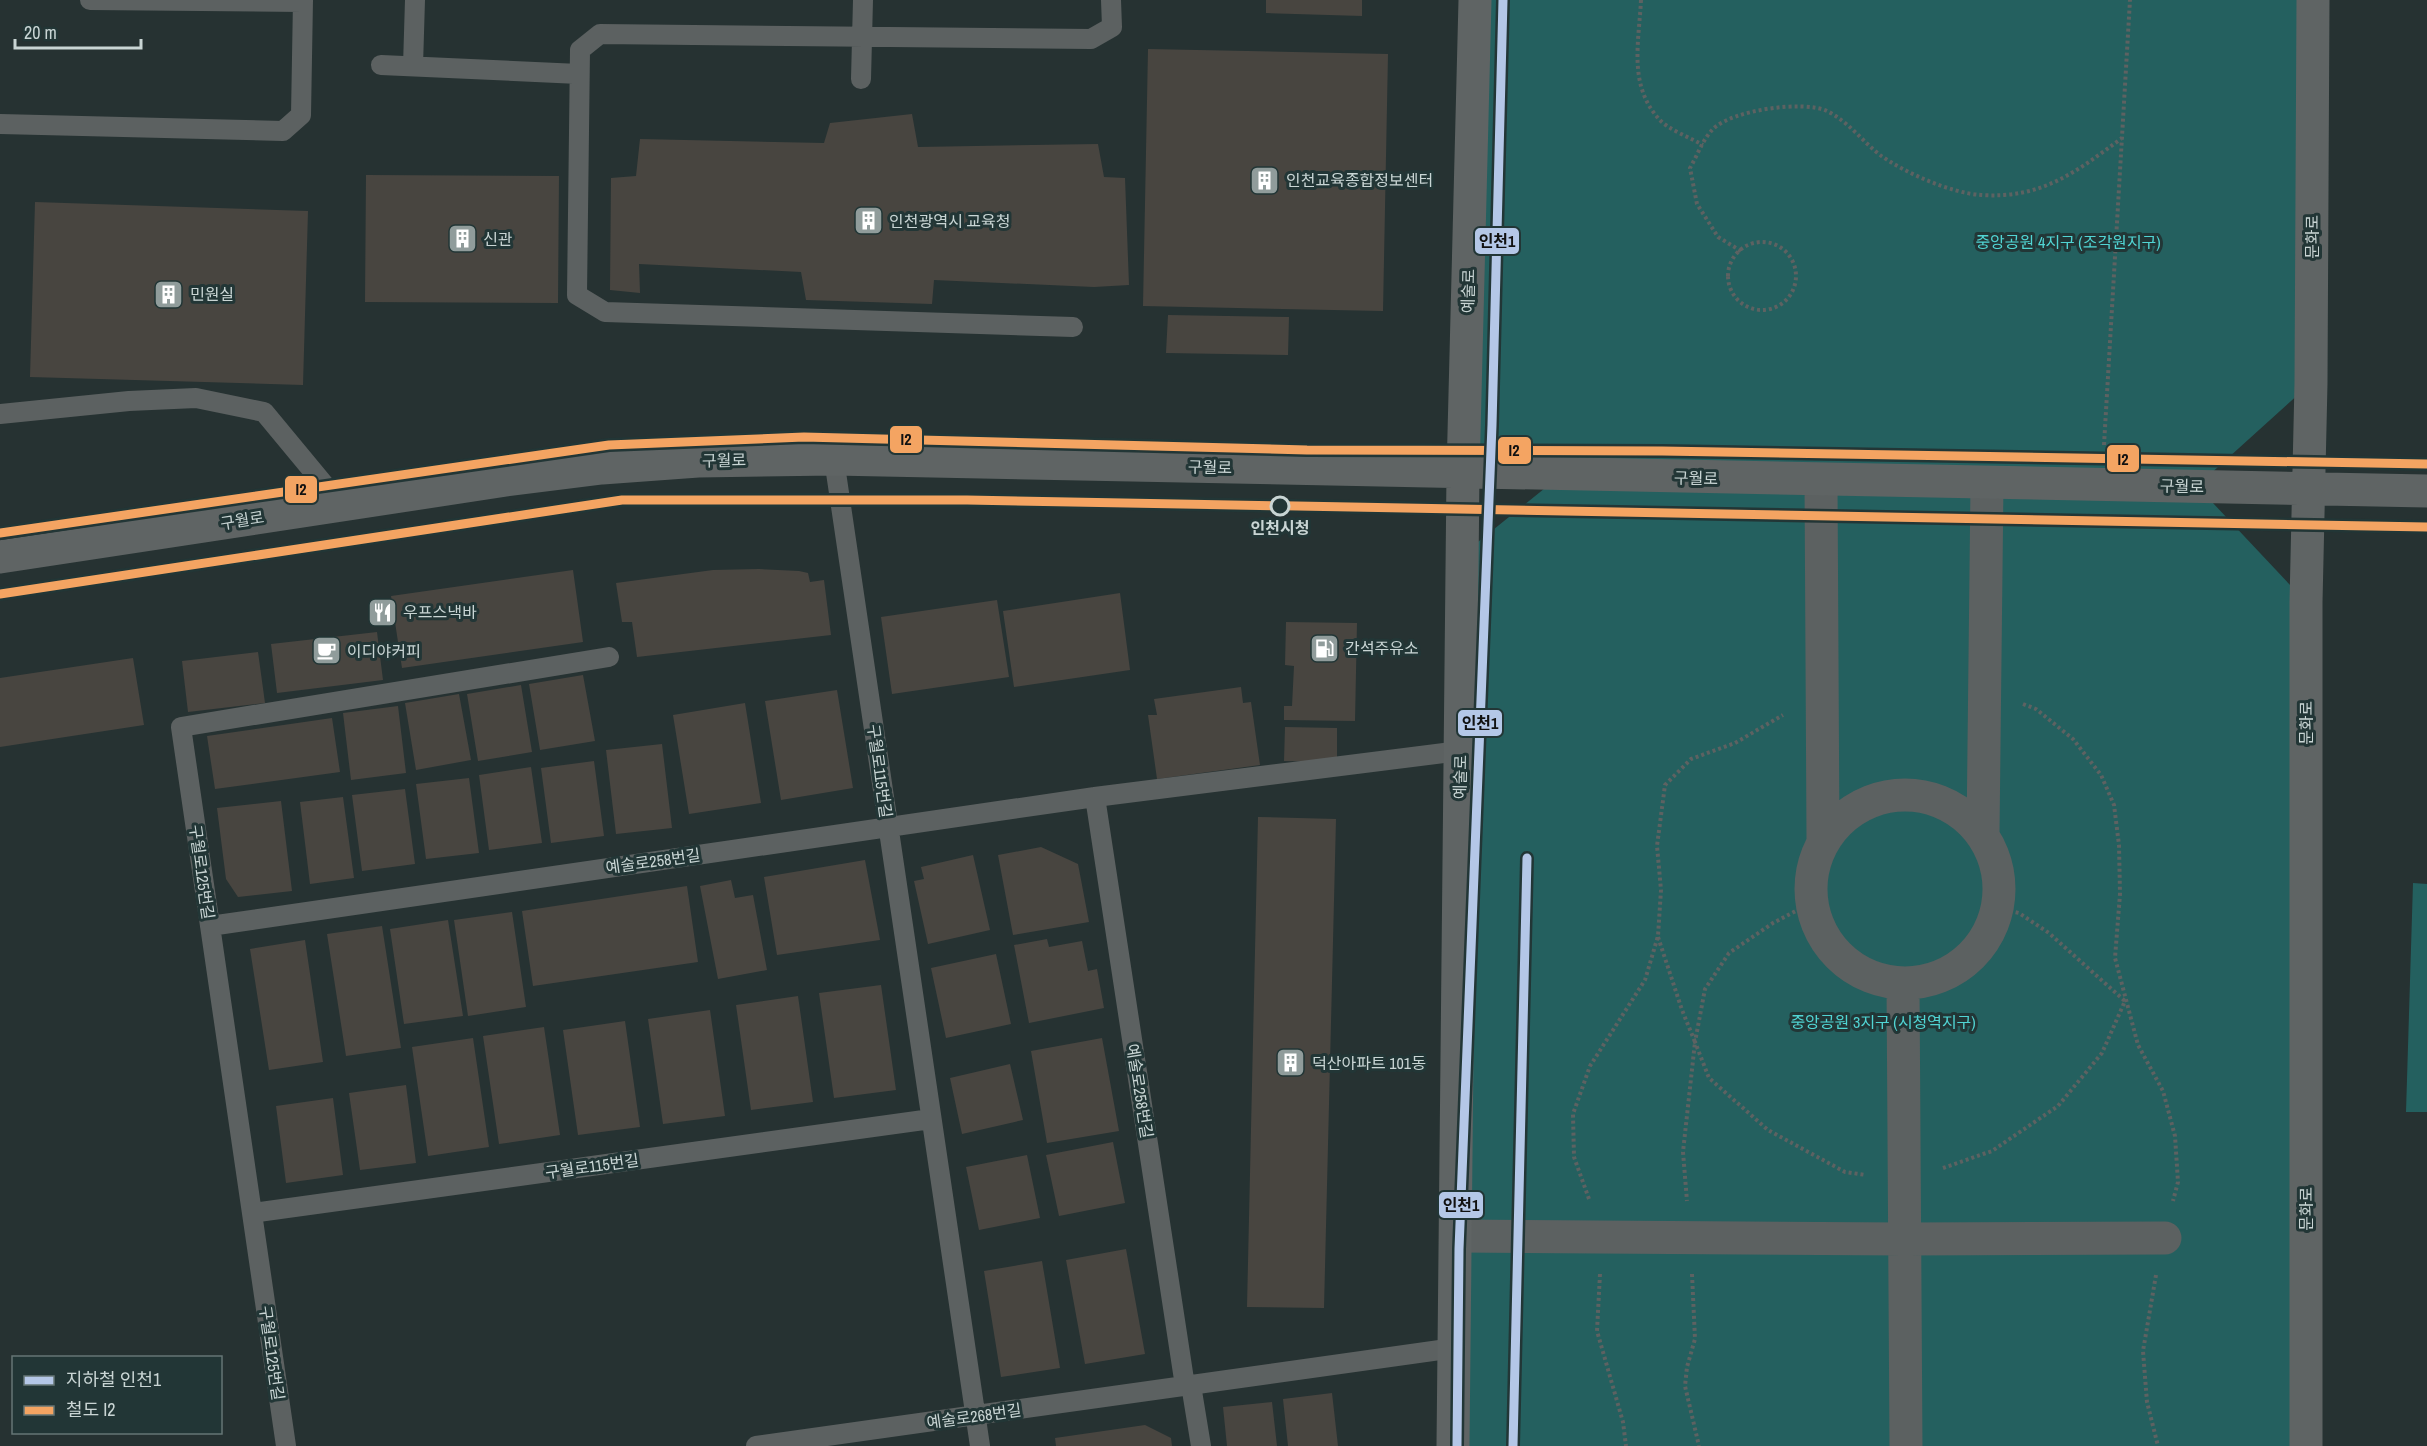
<svg xmlns="http://www.w3.org/2000/svg" width="2427" height="1446" font-family="'Archivo Narrow','Noto Sans KR',sans-serif">
<style>
.green{fill:#24605f}
.building{fill:#484540}
.lines{fill:none;stroke-linecap:round;stroke-linejoin:round}
.path{stroke:#5d6262;stroke-width:4;stroke-dasharray:3 3;stroke-linecap:butt}
.lane{stroke:#5c6161;stroke-width:20}
.street{stroke:#5c6161;stroke-width:33}
.secondary{stroke:#5f6464;stroke-width:33}
.rail-1-casing{stroke:#223636;stroke-width:14}
.rail-1{stroke:#f4a462;stroke-width:9}
.metro-1-casing{stroke:#223636;stroke-width:14}
.metro-1{stroke:#b4c7e7;stroke-width:9}
.stop-dot{fill:#223636;stroke:#c9d5d4;stroke-width:3}
.labels{text-anchor:middle;stroke-width:6;stroke-linejoin:round;paint-order:stroke}
.poi-label{font-size:16px;fill:#c9d5d4;stroke:#223636;text-anchor:start}
.street-label{font-size:16px;fill:#c9d5d4;stroke:#223636}
.park-label{font-size:16px;fill:#51d5d4;stroke:#223636}
.stop-label{font-size:16px;font-weight:bold;fill:#c9d5d4;stroke:#223636}
.line-badge{stroke:#223636;stroke-width:2}
.pale-badge-label{font-size:16px;text-anchor:middle;font-weight:bold;fill:#111}
</style>
<rect width="100%" height="100%" fill="#263232"/>
<path class="green" d="M1475,0H2313L2311,383L2197,486L2306,602L2305,1446H1458L1463,554L1560,476L1463,473Z
M2413,883L2427,884V1112H2406Z"/>
<path class="building" d="M1266,0H1362V16L1266,13Z
M1148,49L1388,54L1383,311L1143,306Z
M912,114L918,147L1098,144L1104,177L1125,178L1129,285L1094,287L934,280L932,304L806,300L801,272L639,264L640,293L610,290L611,178L636,176L640,139L824,143L830,123Z
M366,175L559,176L558,303L365,302Z
M35,202L308,211L303,385L30,377Z
M1168,315L1289,317L1288,355L1166,353Z
M759,569L799,571L808,573L810,582L824,580L831,635L637,657L632,622H622L616,583L713,570Z
M573,570L583,642L402,668L391,596Z
M1120,593L1130,670L1014,687L1003,611Z
M997,600L1009,677L892,694L881,617Z
M1286,622L1357,623L1355,721L1284,720V706H1292L1294,666L1285,665Z
M377,632L383,680L277,693L271,644Z
M258,652L265,703L188,712L182,661Z
M133,658L144,725L0,747V678Z
M583,675L595,741L540,750L529,684Z
M521,685L532,752L478,761L467,694Z
M1241,687L1243,703L1251,702L1260,765L1157,779L1148,715H1157L1154,699Z
M837,690L853,788L781,800L765,701Z
M459,694L471,760L416,770L405,703Z
M745,703L761,803L689,814L673,715Z
M398,706L406,773L351,780L343,713Z
M332,718L340,772L215,789L207,736Z
M1285,727L1337,728V762L1284,761Z
M662,744L672,828L616,834L606,750Z
M594,761L604,836L551,843L541,768Z
M531,767L542,843L489,850L479,775Z
M469,778L479,853L426,859L416,784Z
M405,789L415,864L362,871L352,795Z
M343,797L354,878L310,884L300,802Z
M281,801L292,891L238,897L226,879L217,808Z
M1258,817L1336,819L1324,1308L1247,1307Z
M1041,847L1078,864L1089,922L1013,935L998,855Z
M973,855L990,930L928,944L914,881L924,879L921,867Z
M865,860L880,940L777,955L764,877Z
M731,880L735,898L753,895L767,970L718,979L700,886Z
M687,886L698,962L533,986L522,911Z
M512,912L526,1007L468,1016L454,920Z
M448,920L463,1016L404,1024L390,929Z
M382,926L401,1048L346,1056L327,934Z
M1047,939L1049,947L1082,941L1088,971L1097,969L1104,1008L1029,1023L1014,945Z
M305,940L323,1062L269,1070L250,949Z
M996,954L1011,1024L946,1038L931,968Z
M881,985L896,1090L834,1098L819,993Z
M798,996L813,1102L751,1110L736,1005Z
M710,1010L725,1116L663,1124L648,1019Z
M625,1021L640,1127L578,1135L563,1030Z
M544,1027L560,1135L499,1144L483,1036Z
M473,1038L489,1147L428,1156L412,1047Z
M1102,1038L1119,1131L1047,1143L1031,1051Z
M1010,1064L1023,1120L962,1134L950,1078Z
M406,1085L416,1163L360,1170L349,1093Z
M333,1098L343,1175L286,1183L276,1106Z
M1113,1142L1125,1203L1059,1216L1046,1155Z
M1027,1155L1040,1218L979,1230L966,1167Z
M1126,1249L1145,1354L1085,1364L1066,1260Z
M1042,1261L1060,1368L1001,1377L984,1271Z
M1332,1393L1338,1446H1288L1283,1399Z
M1272,1402L1277,1446H1227L1223,1407Z
M1145,1425L1171,1438L1172,1446H1056L1055,1438Z"/>
<g class="lines">
<path class="path" d="M1641,0C1639,42 1628,85 1659,119C1667,129 1691,138 1703,145
M1728 276a34 34 0 1 1 68 0a34 34 0 1 1-68 0Z
M1741,251L1718,237L1697,204L1690,168C1697,156 1703,139 1713,129C1732,110 1803,100 1827,111C1849,122 1862,141 1880,155C1905,173 1951,193 1981,195C2042,199 2076,172 2122,138
M2104,445L2130,0
M2023,704L2036,709L2073,739L2101,775L2114,805L2119,845L2120,894L2115,958L2138,1045L2163,1091L2175,1136L2178,1182L2173,1201
M1811,903L1773,923L1729,953L1705,989L1695,1042L1709,1078L1768,1130L1845,1172L1866,1175
M1658,937L1682,1010L1695,1042L1683,1152L1687,1201
M1943,1168L1992,1151L2058,1106L2102,1053L2125,1001L2049,933L2019,913L1997,908
M1589,1199L1574,1157L1573,1114L1590,1066L1645,980L1658,936L1661,890L1657,846L1665,785L1691,759L1735,743L1783,715
M1600,1274L1597,1331L1623,1422L1626,1446
M1692,1274L1695,1339L1687,1367L1685,1386L1699,1446
M2156,1275L2143,1351L2147,1402L2158,1446"/>
<path class="lane" d="M90,0L303,2
M381,65L579,74
M413,66L415,0
M861,79L863,0
M0,124L283,131L301,115L303,0
M1073,327L605,312L577,295L580,50L600,34L1091,39L1112,27L1111,0
M0,414L129,401L196,398L264,412L341,505
M834,459L980,1446
M1095,797L1185,1386
M210,926L1095,797L1460,751
M252,1213L931,1119
M1191,1385L1201,1446
M286,1446L181,727L609,657
M756,1446L1454,1348"/>
<path class="street" d="M1821,480L1823,840
M1811 889a94 94 0 1 1 188 0a94 94 0 1 1-188 0Z
M1983,834L1987,483
M1903,983L1906,1446
M1456,1236L1904,1239L2165,1238"/>
<path class="secondary" d="M0,557L506,480L602,468L698,461L834,459L2427,491
M1453,1446L1463,473L1475,0
M2306,1446V602L2311,383L2313,0"/>
<defs>
<path id="rail-1" d="M0,533L609,445L804,437L1307,450L1662,451L2427,464
M0,594L622,500H967L2427,527"/>
</defs>
<use href="#rail-1" class="rail-1-casing"/>
<use href="#rail-1" class="rail-1"/>
<defs>
<path id="metro-1" d="M1457,1446L1459,1249L1492,425L1503,0
M1513,1446L1527,858"/>
</defs>
<use href="#metro-1" class="metro-1-casing"/>
<use href="#metro-1" class="metro-1"/>
</g>
<defs>
<symbol id="building-square" viewBox="-11 -11 22 22"><rect x="-9" y="-9" width="18" height="18" rx="4" fill="#909c9b" stroke="#223636"/><path d="M-4-6H4V6H1V3H-1V6H-4ZM-2.5-4.3h1.7v1.8h-1.7ZM.8-4.3h1.7v1.8H.8ZM-2.5-1h1.7V.8h-1.7ZM.8-1h1.7V.8H.8Z" fill="#fff"/></symbol>
<symbol id="restaurant-square" viewBox="-11 -11 22 22"><rect x="-9" y="-9" width="18" height="18" rx="4" fill="#909c9b" stroke="#223636"/><path d="M-5-6h1v4h1v-4h1v4h1v-4h1v5L-1.5 .5V6h-2V.5L-5-1ZM5-6V6H3V1.5H1.5Q1.5-4 5-6Z" fill="#fff"/></symbol>
<symbol id="fuel-square" viewBox="-11 -11 22 22"><rect x="-9" y="-9" width="18" height="18" rx="4" fill="#909c9b" stroke="#223636"/><path d="M-5.5-6h7V0h2V4h1.3V-2.5L3-4.5l.8-.8L6-3V5H2.5V1h-1V6h-7ZM-4.2-4.7v3.2H.2V-4.7Z" fill="#fff"/></symbol>
<symbol id="cafe-square" viewBox="-11 -11 22 22"><rect x="-9" y="-9" width="18" height="18" rx="4" fill="#909c9b" stroke="#223636"/><path d="M-5.5-4.5H6V0H3Q3 3.5 0 3.5H-2.5Q-5.5 3.5-5.5 0ZM3-3.2v2h1.7v-2ZM-6 4.5H4V6H-6Z" fill="#fff"/></symbol>
</defs>
<g fill-rule="evenodd">
<use href="#building-square" x="1248" y="164" width="33" height="33"/>
<use href="#building-square" x="852" y="204" width="33" height="33"/>
<use href="#building-square" x="446" y="222" width="33" height="33"/>
<use href="#building-square" x="152" y="278" width="33" height="33"/>
<use href="#restaurant-square" x="366" y="596" width="33" height="33"/>
<use href="#fuel-square" x="1308" y="632" width="33" height="33"/>
<use href="#cafe-square" x="310" y="634" width="33" height="33"/>
<use href="#building-square" x="1274" y="1046" width="33" height="33"/>
</g>
<circle class="stop-dot" cx="1280" cy="506" r="9"/>
<g class="labels">
<g class="poi-label">
<text x="1286" y="186">인천교육종합정보센터</text>
<text x="889" y="227">인천광역시 교육청</text>
<text x="483" y="245">신관</text>
<text x="190" y="300">민원실</text>
<text x="403" y="618">우프스낵바</text>
<text x="1345" y="654">간석주유소</text>
<text x="347" y="657">이디야커피</text>
<text x="1312" y="1069">덕산아파트 101동</text>
</g>
<g class="street-label">
<text transform="translate(2312 237) rotate(-90)" y="6">문화로</text>
<text transform="translate(1468 291) rotate(-89)" y="6">예술로</text>
<text transform="translate(724 460) rotate(-1)" y="6">구월로</text>
<text transform="translate(1210 467) rotate(1)" y="6">구월로</text>
<text transform="translate(1696 478) rotate(1)" y="6">구월로</text>
<text transform="translate(2182 486) rotate(1)" y="6">구월로</text>
<text transform="translate(242 520) rotate(-9)" y="6">구월로</text>
<text transform="translate(2306 723) rotate(-90)" y="6">문화로</text>
<text transform="translate(880 771) rotate(82)" y="6">구월로115번길</text>
<text transform="translate(1460 777) rotate(-89)" y="6">예술로</text>
<text transform="translate(653 861) rotate(-8)" y="6">예술로258번길</text>
<text transform="translate(202 872) rotate(82)" y="6">구월로125번길</text>
<text transform="translate(1140 1091) rotate(81)" y="6">예술로258번길</text>
<text transform="translate(592 1166) rotate(-8)" y="6">구월로115번길</text>
<text transform="translate(2306 1209) rotate(-90)" y="6">문화로</text>
<text transform="translate(272 1353) rotate(82)" y="6">구월로125번길</text>
<text transform="translate(974 1416) rotate(-8)" y="6">예술로268번길</text>
</g>
<g class="park-label">
<text x="2068" y="248">중앙공원 4지구 (조각원지구)</text>
<text x="1883" y="1028">중앙공원 3지구 (시청역지구)</text>
</g>
<g class="stop-label">
<text x="1280" y="534">인천시청</text>
</g>
</g>
<g class="line-badge">
<rect x="1474" y="227" width="46" height="28" rx="6" fill="#b4c7e7"/>
<rect x="889" y="425" width="34" height="29" rx="6" fill="#f4a462"/>
<rect x="1497" y="436" width="35" height="29" rx="6" fill="#f4a462"/>
<rect x="2106" y="444" width="34" height="29" rx="6" fill="#f4a462"/>
<rect x="284" y="475" width="34" height="29" rx="6" fill="#f4a462"/>
<rect x="1457" y="709" width="46" height="28" rx="6" fill="#b4c7e7"/>
<rect x="1438" y="1191" width="46" height="28" rx="6" fill="#b4c7e7"/>
</g>
<g class="pale-badge-label">
<text x="1497" y="247">인천1</text>
<text x="906" y="445">I2</text>
<text x="1514" y="456">I2</text>
<text x="2123" y="465">I2</text>
<text x="301" y="495">I2</text>
<text x="1480" y="729">인천1</text>
<text x="1461" y="1211">인천1</text>
</g>
<rect x="12" y="1356" width="210" height="78" fill="#223636" stroke="#657675" stroke-width="1.5"/>
<rect x="24" y="1376" width="30" height="9" fill="#b4c7e7" stroke="#657675" stroke-width="1.5"/>
<text x="66" y="1386" font-size="18" fill="#c9d5d4">지하철 인천1</text>
<rect x="24" y="1406" width="30" height="9" fill="#f4a462" stroke="#657675" stroke-width="1.5"/>
<text x="66" y="1416" font-size="18" fill="#c9d5d4">철도 I2</text>
<path d="M15 39v9h126v-9" fill="none" stroke="#c9d5d4" stroke-width="3"/>
<text x="24" y="39" font-size="18" fill="#c9d5d4" stroke="#223636" stroke-width="4.5" paint-order="stroke">20 m</text>
</svg>
